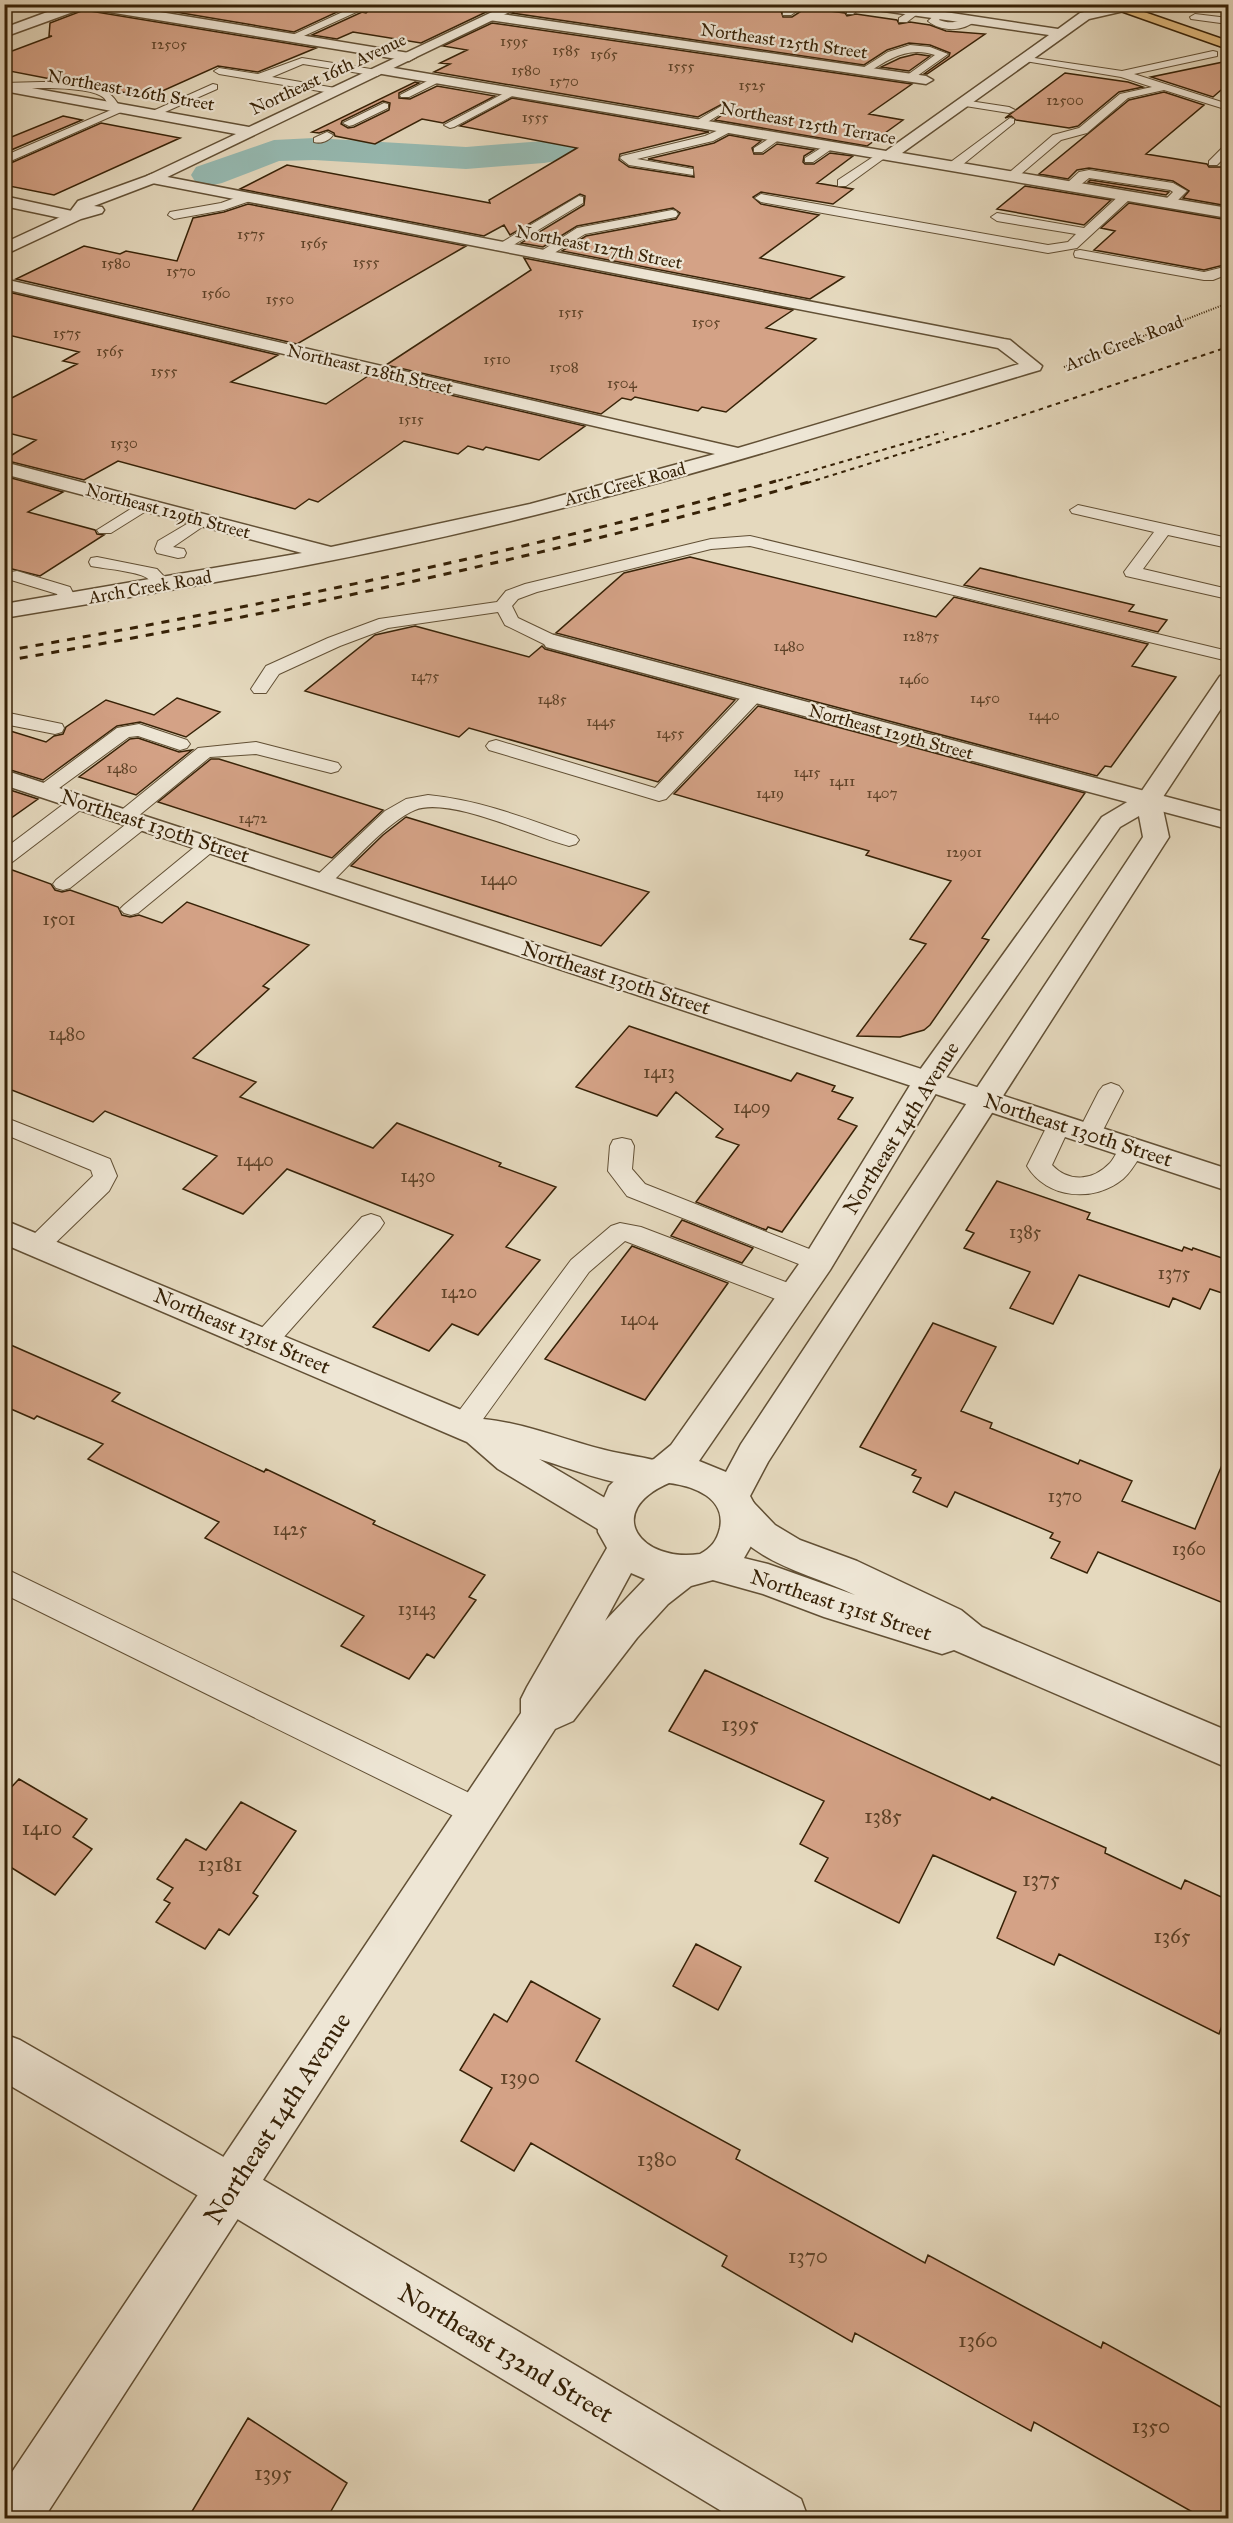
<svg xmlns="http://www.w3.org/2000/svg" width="1233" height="2523" font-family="'IM FELL Great Primer',serif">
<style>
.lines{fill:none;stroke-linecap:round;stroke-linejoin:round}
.river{fill:#96bab2;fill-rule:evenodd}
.building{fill:#d4a286;stroke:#372207;stroke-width:1.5;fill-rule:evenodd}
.service-casing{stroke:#625035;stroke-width:2}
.minor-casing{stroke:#625035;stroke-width:3}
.tertiary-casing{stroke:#625035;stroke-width:3}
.primary-casing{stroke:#372207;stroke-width:3}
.path{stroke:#372207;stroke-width:2;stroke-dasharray:1 1.5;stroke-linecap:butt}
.service{fill:#eee6d5;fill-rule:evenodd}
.minor{fill:#eee6d5;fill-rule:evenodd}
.tertiary{fill:#eee6d5;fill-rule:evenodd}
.primary{fill:#e2bc7f;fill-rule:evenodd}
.rail-far1{stroke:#372207;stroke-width:2;stroke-dasharray:4.5 4.5;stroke-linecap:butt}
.rail{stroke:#372207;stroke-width:3;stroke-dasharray:8 8;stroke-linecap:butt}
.labels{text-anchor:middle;stroke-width:4.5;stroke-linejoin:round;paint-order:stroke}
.far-number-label{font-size:15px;fill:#5e4227}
.far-street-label{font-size:18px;fill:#372207;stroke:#eee6d5}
.number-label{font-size:18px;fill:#5e4227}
.street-label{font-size:21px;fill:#372207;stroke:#eee6d5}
.near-number-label{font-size:21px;fill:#5e4227}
.near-street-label{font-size:26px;fill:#372207;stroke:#eee6d5}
</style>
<rect width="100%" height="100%" fill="#e5d9be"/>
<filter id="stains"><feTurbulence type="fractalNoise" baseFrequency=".00333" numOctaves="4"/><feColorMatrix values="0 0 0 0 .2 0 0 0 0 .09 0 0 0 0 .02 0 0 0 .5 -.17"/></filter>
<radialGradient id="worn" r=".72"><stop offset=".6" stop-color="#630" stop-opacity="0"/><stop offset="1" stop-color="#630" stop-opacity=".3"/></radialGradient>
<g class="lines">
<path class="river" d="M655,125L667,128L672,135L667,142L544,163L466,169L314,160L279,161L222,183L209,186L196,183L191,175L196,167L274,140L314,138L466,147L544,141Z"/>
</g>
<path class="building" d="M128,4H343L348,7L294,32Z
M376,4H503L421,43L353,32L337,39L312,35L362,12L366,13Z
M528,4H783L788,5L781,11L783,17H792L806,8L845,13L847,16L856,14L897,20L899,24L910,22L930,25L946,31L985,34L927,74H924L949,56L950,53L930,45L909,43L887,50L864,65L512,13Z
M84,10L316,48L258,72L218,66L149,97L106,89L86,82L56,80L4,70V54L52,36H49L50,23Z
M492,23L912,84L869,114L903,120L867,146L715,120L729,110V105L724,103L698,117L434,72L450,64L440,63L467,50L443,46Z
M916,54L930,56L909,71L881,67L900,58Z
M1228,61V84L1213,97L1151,77Z
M1065,73L1128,82L1143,87L1119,92L1078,126L1069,128L1016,120L1011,116L1005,118Z
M415,82L419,83L399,93V98L410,99L437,86L495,96L443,123L422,119L375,144L335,136L334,133L328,130L319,133L312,132ZM383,101L390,103L389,110L354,127L348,128L341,124L342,121Z
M1164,92L1204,105L1146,154L1207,164L1209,167H1228V206L1183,198L1189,191L1173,181L1089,168L1077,170L1068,179L1039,174L1129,100Z
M512,98L709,132L620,154L619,160L629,167L694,177L693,167L648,159L714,143L729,135L761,141L752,148L754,154H763L777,144L814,150L804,156L803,162L805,164H814L830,153L853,156L817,183L853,189L833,204L761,192L753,197L761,204L819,215L760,258L844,277L810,299L562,251L586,236L676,219L680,213L673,208L577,226L543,247L521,243L584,205L585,196L580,194L510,235L504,225L484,236L240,189L287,165L490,203L489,200L577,148L460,126Z
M63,116L82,120L4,153V140Z
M101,123L180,138L54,195L4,185V166Z
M1090,180L1169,192L1166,195L1088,182Z
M1025,186L1111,200L1084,225L997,209Z
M1129,203L1228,220V264L1204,270L1094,250L1115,231L1101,228Z
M248,204L466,246L297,344L16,279L84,246L120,254L126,251L177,261L193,218L224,212Z
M524,258L793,310L766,328L816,339L726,412L702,407L698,411L635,397L631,400L622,398L601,414L386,365L531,270Z
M4,291L278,355L231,382L326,404L368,376L585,426L539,460L486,447L483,450L468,446L458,454L404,441L318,502L309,499L295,509L118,461L84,480L4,460L36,440L4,432V402L77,364L63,361L79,352L4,334Z
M4,476L63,492L28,512L95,530L97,534L104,535L40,576L4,567Z
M690,557L936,617L954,597L1148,644L1132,666L1176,677L1111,767L1105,766L1097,776L556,633L624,573Z
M980,568L1134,605L1129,611L1167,620L1158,632L964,585Z
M415,626L529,657L542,646L545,649L735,700L658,782L469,728L459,737L305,691L375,635Z
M177,698L220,712L186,737L140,722L117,726L43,780L4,768V729L46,742L54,736L63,734L66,727L106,700L154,715Z
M758,706L1085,793L982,938L989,940L930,1025L924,1030L900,1037L857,1036L926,944L910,939L951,881L866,855L869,851L674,794Z
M138,738L179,752L192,750L136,795L79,777L130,739Z
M211,759H219L383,810L332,858L158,802Z
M4,788L38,799L4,823Z
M406,817L429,824L649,892L601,946L351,866L383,835Z
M4,867L51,884L55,890L62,892L70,890L118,907L122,915L130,917L139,915L162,923L187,902L309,945L263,986L269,989L193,1058L256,1082L240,1097L373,1148L397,1123L501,1163L499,1166L556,1187L506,1247L540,1260L478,1335L452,1324L429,1351L373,1327L453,1235L287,1169L243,1214L183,1189L217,1156L105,1111L93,1122L4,1087Z
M629,1026L791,1081L797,1073L835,1086L832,1091L853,1098L838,1119L857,1126L782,1232L768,1227L766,1230L696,1202L739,1145L716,1137L723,1129L676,1092L657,1116L576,1087Z
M997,1181L1090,1213L1087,1219L1182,1251L1184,1247L1192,1250L1193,1248L1228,1260V1295L1210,1289L1200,1309L1173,1298L1169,1307L1079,1275L1053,1324L1010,1308L1030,1272L964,1248L974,1233L966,1230Z
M682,1220L753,1248L742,1263L671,1236Z
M632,1246L728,1283L645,1400L545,1359Z
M933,1323L996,1347L961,1411L992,1423L990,1428L1078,1464L1080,1460L1132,1481L1122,1501L1195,1529L1228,1451V1605L1098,1552L1087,1573L1051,1558L1060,1542L1050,1538L1053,1533L955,1492L947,1507L913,1492L921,1478L912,1475L916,1470L860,1447Z
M4,1342L120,1393L112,1401L264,1472L266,1469L375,1521L373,1524L485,1575L469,1597L476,1600L434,1658L427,1654L409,1679L341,1646L364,1616L205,1538L219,1522L88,1459L103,1444L37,1416L34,1419L4,1406Z
M705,1670L990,1800L992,1797L1106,1848L1105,1853L1181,1889L1185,1880L1228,1900V2009L1219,2034L1059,1954L1054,1965L997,1938L1016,1892L933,1855L899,1923L815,1881L828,1858L800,1844L824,1801L669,1731Z
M19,1779L87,1819L73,1837L92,1849L55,1895L4,1863V1795Z
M241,1802L296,1831L253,1893L258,1896L229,1935L219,1929L205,1949L156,1922L170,1903L164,1900L173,1888L157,1879L186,1839L206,1850Z
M696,1944L741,1967L718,2010L673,1986Z
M531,1981L600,2019L576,2061L740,2150L736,2159L925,2263L928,2255L1101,2348L1103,2342L1228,2411V2495L1221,2518H1203L1034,2422L1031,2431L855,2333L852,2342L722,2266L727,2256L531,2143L514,2171L461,2141L492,2088L460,2070L494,2014L507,2022Z
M248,2418L347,2483L327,2518H188Z"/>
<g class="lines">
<defs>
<path id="service" d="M360,4H374L295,40L286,38Z
M794,4H807L791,15H783V11Z
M853,4H865L853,14H847V10Z
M912,10L920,12L907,22H899V18Z
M938,12L943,15L939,20C952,25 959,21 971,17L976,20C964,32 941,32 928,21Z
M1195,14L1228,18V24L1191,19L1190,17Z
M910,45L930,47L948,54L910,81L906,80V76L935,55C908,46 889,59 867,73L863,74L858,71L888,52Z
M1213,51L1217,52V56L1134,74L1228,104V110L1164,90L1128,98L1087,133L1061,140L1014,180H1006L1004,177L1053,135L1079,128L1120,94L1152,87L1121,77L1025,61L1020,58L1021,56L1122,71Z
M302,58L377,70L382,73L377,76L303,64L272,77L341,89L342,91L337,94L219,74L214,71L219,68L258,74Z
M437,76L441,77V81L409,97H401L400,95Z
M41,82C67,82 107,79 119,106L124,105L130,108L4,164V156L111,110C108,106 107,101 104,98C90,85 24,88 4,89V83Z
M213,84L217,85V89L156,116L152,117L146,114Z
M512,89L517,92L516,94L454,127L450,128L444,125Z
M963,100L1009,107L1015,110L1009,113L959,105V101Z
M384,103L388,104V108L353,125L349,126L343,123Z
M723,105L727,106V110L701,126L697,127L691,124Z
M1010,118L1014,119V123L956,170H948V164Z
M728,126L732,127V131L713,141L637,159L693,169V175L629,165L620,158L622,156L705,136Z
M327,132L333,135C329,141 321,144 314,142V138Z
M776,134L780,135V139L762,152H754V148Z
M829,143L833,144V148L813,162H805V158Z
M1228,145V154L1217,165H1209V161L1224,146Z
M882,151L886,153V157L846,186H838V180Z
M1089,170L1173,183L1187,191L1172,206L1168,207L1162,203L1173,192L1170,190L1089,178L1074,190H1066V184L1079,172Z
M1126,192L1130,193V199L1077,248L1048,253L761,202L755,198L761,194L1048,245L1068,242L1076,234L997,221L991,217L997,213L1084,228L1122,193Z
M246,194L252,198L250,201L224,210L174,219L168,215L170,212L221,203Z
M579,196L583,197V203L505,250H495L494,247Z
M672,210L676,211L678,214L676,217L585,234L546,258L541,259L535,255L577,228Z
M1080,250L1204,272L1228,266V274L1213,280H1204L1075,257L1074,254L1075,251Z
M145,500L151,502L153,505L151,508L111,533H99L97,530Z
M1078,505L1228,538V548L1168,535L1143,569L1228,589V599L1126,576L1124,572L1154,532L1072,513L1070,510Z
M202,515L210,520L208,523L173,547L184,549L186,553L184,557L178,558L157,553L155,549L158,541Z
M750,536L1228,651V661L750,546L711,549L537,592L518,599L512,606L518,618L560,638L563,642L560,646H548L505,625L498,612L388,628L340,646L279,674L266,693H254L251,689L266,666L328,638L379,619L497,602L506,591L525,584L711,539Z
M97,557L157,569L173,586L170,590C157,593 156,585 147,578C136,571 105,569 91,566L89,562L91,558Z
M17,571L70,587L77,601L74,605H62L57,594L11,580L9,576L11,572Z
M754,689L761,691L763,695L761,699L666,799L659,801L489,750L486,746L489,742L496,740L655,788L747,691Z
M4,712L62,724L64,728L62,732L55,734L4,724Z
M139,724L187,740L190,744L187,748L180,750L138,736L129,737L51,794H37L34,790L117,728Z
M256,742L338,763L341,767L338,771L331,773L256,754L210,757L137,817L148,818L151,822L148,826L70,888L63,890L56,888L53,884L56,880L130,821L119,820L116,816L119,812L198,748Z
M80,795L87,797L90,801L87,805L11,863L4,865V849L73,797Z
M428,795C480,800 528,819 576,836L579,840L576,844L569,846C533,837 449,796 415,810C388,821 351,864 329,885L322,887L315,885L312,881L315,877L385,811L406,799Z
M210,838L217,840L220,844L217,848L138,913L131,915L124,913L120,909L124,905L203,840Z
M1111,1083L1119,1086L1123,1091L1101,1134L1097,1140L1089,1142L1081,1140L1077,1134L1099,1091L1103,1086Z
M1059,1116L1067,1118L1071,1124L1052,1165C1069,1183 1093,1181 1110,1163C1115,1157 1118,1149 1124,1143C1129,1139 1135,1141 1142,1142L1145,1148C1139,1158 1132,1171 1123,1179C1094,1203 1047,1199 1027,1166L1051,1118Z
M4,1117L110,1159L117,1176L109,1191L47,1251L38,1254L29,1251L25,1245L29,1239L93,1176L91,1170L4,1134Z
M622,1138L631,1140L634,1146L632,1169L645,1184L827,1256L831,1262L827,1268L818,1271L809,1268L627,1196L608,1171L610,1146L613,1140Z
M371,1214L380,1217L384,1223L380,1229L275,1347L266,1350L257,1347L253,1340L257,1333L362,1217Z
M620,1223L641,1227L804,1289L808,1296L804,1303L795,1305L786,1303L625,1241L589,1272L473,1433L463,1437L453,1433L449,1426L453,1419L571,1260L611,1226Z
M4,1568L490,1803L495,1813L490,1823L479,1828L468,1823L4,1594Z"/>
<path id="minor" d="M69,4H111L409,53L416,57L409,61L84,8L4,37V28Z
M345,4H370L371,7L365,11Z
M857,4H892L1058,29L1080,13L1118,4L1124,5L1125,8L1124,11L1089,19L902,153L1228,208V218L382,74L375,70L382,66L886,151L1049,35L863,8Z
M494,13L926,76L933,80L926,84L489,20L488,17Z
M152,174L1004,339L1010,340L1042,366L1040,370C872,420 705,473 535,515C360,559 182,589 4,618V604L302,553L4,474V462L331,547L530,504L715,454L4,289V279L738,448L1019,364L998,348L147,182L144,179L147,176Z
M4,196L81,213L83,216L75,221L4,206Z
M554,635L1228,813V829L546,647L543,642L546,637Z
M4,770L1228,1169V1191L4,785Z
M4,1220L483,1419C525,1423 564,1440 605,1450C625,1455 645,1457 665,1463L670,1473L665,1483C631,1494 573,1469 539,1459L627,1511L633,1521L627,1531L614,1536L601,1531L498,1469L467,1442L4,1244Z
M740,1497L753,1502L775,1525L800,1540L857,1561L961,1610L982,1627L1228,1731V1768L954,1650L942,1654L824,1617L763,1594L702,1577L696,1566L702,1555L715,1551L768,1564L855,1595C807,1572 748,1563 721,1512L727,1502Z
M4,2034L20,2040L248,2171L801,2499L808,2518H733L214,2205L4,2082Z"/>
<path id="tertiary" d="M509,4H526L157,182L94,206L102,207L104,210L102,213L81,219L4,255V243L69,213L78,201L147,176L236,134L4,91V83L249,127Z
M1228,674V698L1161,800L1169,837L768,1462L750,1496L756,1507L759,1521L755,1539L740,1565L724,1577L691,1586L668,1604L637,1638L573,1721L555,1729L44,2518H4V2484L521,1713V1699L527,1687L607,1548L598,1532L597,1514L609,1486L626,1470L654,1459L671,1445L806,1254L917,1074L1102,817L1139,795L1220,676ZM1139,816L1143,837L741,1444L726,1472L699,1461L830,1270L941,1085L1120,827ZM669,1483C694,1486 726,1498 720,1528C717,1541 711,1548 700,1554C641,1563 602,1512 669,1483ZM631,1573L645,1579L605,1621Z"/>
<path id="primary" d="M1101,4H1121L1228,41V49Z"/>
</defs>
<use href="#service" class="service-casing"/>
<use href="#minor" class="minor-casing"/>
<use href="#tertiary" class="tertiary-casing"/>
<use href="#primary" class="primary-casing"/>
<path class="path" d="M1064,367L1228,303"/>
<use href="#service" class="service"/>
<use href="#minor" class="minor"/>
<use href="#tertiary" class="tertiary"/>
<use href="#primary" class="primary"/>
<path class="rail-far1" d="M770,483L944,432
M807,483L993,425L1228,347"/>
<path class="rail" d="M4,651C264,606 521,552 776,481
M4,661C276,614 546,557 812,481"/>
</g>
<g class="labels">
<g class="far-number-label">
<text x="514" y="46">1595</text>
<text x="169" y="49">12505</text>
<text x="566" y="55">1585</text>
<text x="604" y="59">1565</text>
<text x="681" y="71">1555</text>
<text x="526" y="75">1580</text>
<text x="564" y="86">1570</text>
<text x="752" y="90">1525</text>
<text x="1065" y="105">12500</text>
<text x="535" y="122">1555</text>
<text x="251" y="239">1575</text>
<text x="314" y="248">1565</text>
<text x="366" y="267">1555</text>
<text x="116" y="268">1580</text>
<text x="181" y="276">1570</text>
<text x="216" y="298">1560</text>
<text x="280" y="304">1550</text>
<text x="571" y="317">1515</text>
<text x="706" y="327">1505</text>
<text x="67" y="338">1575</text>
<text x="110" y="356">1565</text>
<text x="497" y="364">1510</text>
<text x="564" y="372">1508</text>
<text x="164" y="376">1555</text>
<text x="622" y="388">1504</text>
<text x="411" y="424">1515</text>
<text x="124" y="448">1530</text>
<text x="921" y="641">12875</text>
<text x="789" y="651">1480</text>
<text x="425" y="681">1475</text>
<text x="914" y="684">1460</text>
<text x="985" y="703">1450</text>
<text x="552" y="704">1485</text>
<text x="1044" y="720">1440</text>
<text x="601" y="726">1445</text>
<text x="670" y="738">1455</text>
<text x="122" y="773">1480</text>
<text x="807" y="777">1415</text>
<text x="842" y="786">1411</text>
<text x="770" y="798">1419</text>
<text x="882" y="798">1407</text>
<text x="253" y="823">1472</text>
<text x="964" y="857">12901</text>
</g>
<g class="far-street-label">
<text transform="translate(784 41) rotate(8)" y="6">Northeast 125th Street</text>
<text transform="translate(328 74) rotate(-25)" y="6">Northeast 16th Avenue</text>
<text transform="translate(131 90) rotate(10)" y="6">Northeast 126th Street</text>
<text transform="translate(808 123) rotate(10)" y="6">Northeast 125th Terrace</text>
<text transform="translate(599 247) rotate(11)" y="6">Northeast 127th Street</text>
<text transform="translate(1124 343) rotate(-21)" y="6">Arch Creek Road</text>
<text transform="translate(370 369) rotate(13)" y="6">Northeast 128th Street</text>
<text transform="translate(625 484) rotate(-15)" y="6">Arch Creek Road</text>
<text transform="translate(168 511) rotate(15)" y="6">Northeast 129th Street</text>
<text transform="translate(150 587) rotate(-10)" y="6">Arch Creek Road</text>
<text transform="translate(891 732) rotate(15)" y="6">Northeast 129th Street</text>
</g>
<g class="number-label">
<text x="499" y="885">1440</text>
<text x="59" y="925">1501</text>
<text x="67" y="1040">1480</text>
<text x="659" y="1078">1413</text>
<text x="752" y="1113">1409</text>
<text x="255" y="1166">1440</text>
<text x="418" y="1182">1430</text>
<text x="1025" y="1238">1385</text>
<text x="1174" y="1279">1375</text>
<text x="459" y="1298">1420</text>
<text x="639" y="1325">1404</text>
<text x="1065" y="1502">1370</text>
<text x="290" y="1535">1425</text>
<text x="1189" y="1555">1360</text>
<text x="417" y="1615">13143</text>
</g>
<g class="street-label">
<text transform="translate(155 826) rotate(18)" y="7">Northeast 130th Street</text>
<text transform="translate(616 978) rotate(18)" y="7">Northeast 130th Street</text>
<text transform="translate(901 1128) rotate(-58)" y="7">Northeast 14th Avenue</text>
<text transform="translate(1078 1130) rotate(18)" y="7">Northeast 130th Street</text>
<text transform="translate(242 1331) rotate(23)" y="7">Northeast 131st Street</text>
<text transform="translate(841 1605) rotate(18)" y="7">Northeast 131st Street</text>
</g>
<g class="near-number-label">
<text x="740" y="1731">1395</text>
<text x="883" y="1823">1385</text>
<text x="42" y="1835">1410</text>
<text x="220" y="1871">13181</text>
<text x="1041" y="1886">1375</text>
<text x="1172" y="1943">1365</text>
<text x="520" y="2084">1390</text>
<text x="657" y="2166">1380</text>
<text x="808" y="2263">1370</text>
<text x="978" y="2347">1360</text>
<text x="1151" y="2433">1350</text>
<text x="273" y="2480">1395</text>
</g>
<g class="near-street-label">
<text transform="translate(277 2118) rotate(-57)" y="9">Northeast 14th Avenue</text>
<text transform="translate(506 2353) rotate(31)" y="9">Northeast 132nd Street</text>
</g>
</g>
<rect width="1233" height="2523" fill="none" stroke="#e5d9be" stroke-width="24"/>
<rect x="6" y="6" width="1221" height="2511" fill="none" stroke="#372207" stroke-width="3"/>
<rect x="12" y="12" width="1209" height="2499" fill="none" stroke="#372207" stroke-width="1.5"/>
<rect width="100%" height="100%" filter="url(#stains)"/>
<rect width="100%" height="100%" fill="url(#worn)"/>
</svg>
